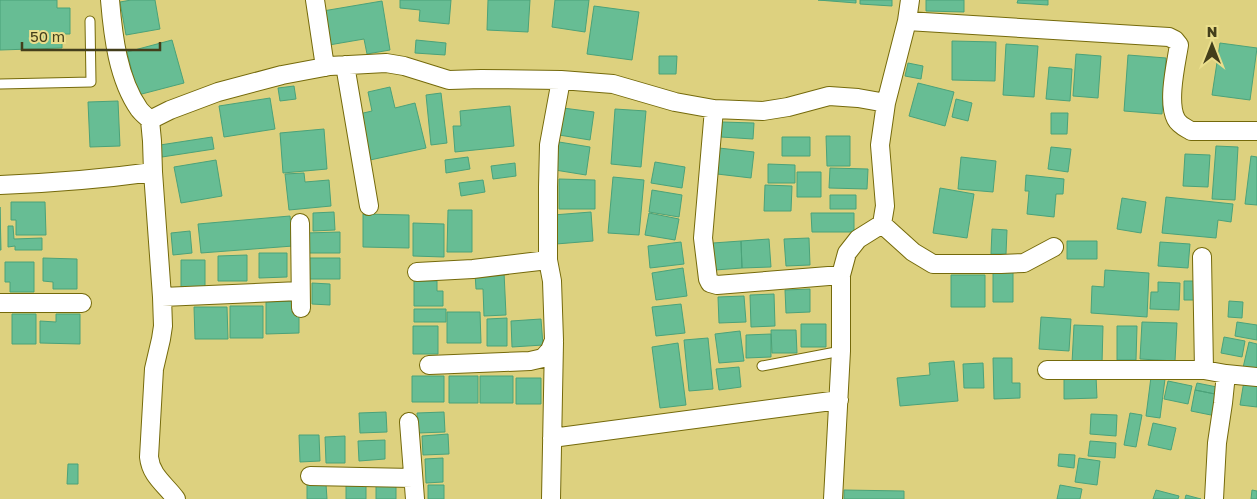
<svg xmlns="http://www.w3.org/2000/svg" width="1257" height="499" font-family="'Golos Text',sans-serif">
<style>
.building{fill:#67bd94;stroke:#4ba279}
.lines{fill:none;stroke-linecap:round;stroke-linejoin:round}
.service-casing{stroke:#756a0b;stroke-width:11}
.minor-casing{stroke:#756a0b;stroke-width:20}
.service{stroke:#fff;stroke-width:9}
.minor{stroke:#fff;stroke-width:18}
</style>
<rect width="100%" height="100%" fill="#ddd17f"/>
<path class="building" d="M0,0H57V8H70V34H62V48L0,50Z
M131,0H155L160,29L126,35L120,2Z
M400,0H451L449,24L419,21L420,10L400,8Z
M488,0H530L528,32L487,30Z
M555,0H589L585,32L552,27Z
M818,0H856V3Z
M860,0H892V6L860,4Z
M926,0H964V12L926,11Z
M1018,0H1048V5L1017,3Z
M382,1L390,50L367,54L364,39L329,45L323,11Z
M594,6L639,12L632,60L587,54Z
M172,40L184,83L138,95L127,52Z
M416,40L446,43L445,55L415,53Z
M952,41L996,42L995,81L952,80Z
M1220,43L1257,48L1250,100L1212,95Z
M1006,44L1038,46L1034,97L1003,95Z
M1076,54L1101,56L1098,98L1073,96Z
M1128,55L1166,58L1162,114L1124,111Z
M659,56H677L676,74H659Z
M908,63L923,66L921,79L905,76Z
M1049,67L1072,69L1070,101L1046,99Z
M918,83L954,92L945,126L909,116Z
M294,86L296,99L280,101L278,88Z
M390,87L395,108L415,103L426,148L370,160L359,114L372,111L368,92Z
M441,93L447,143L431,145L426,95Z
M270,98L275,129L224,137L219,106Z
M956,99L972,103L968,121L952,117Z
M118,101L120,146L90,147L88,102Z
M510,106L514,146L455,152L453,126H461L460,111Z
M563,108L594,112L590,140L559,135Z
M615,109L646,111L641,167L611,164Z
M1051,113H1068L1067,134H1051Z
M722,122L754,123L753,139L721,137Z
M324,129L327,169L283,173L280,133Z
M826,136H850V166H827Z
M212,137L214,149L162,157L160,145Z
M782,137H810V156H782Z
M559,142L590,147L586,175L555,170Z
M1216,146L1238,147L1235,200L1212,199Z
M1051,147L1071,149L1068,172L1048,169Z
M719,148L754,152L751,178L717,174Z
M1185,154L1210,155L1208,187L1183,186Z
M1251,156L1257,157V205L1245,204Z
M468,157L470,169L446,173L445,160Z
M961,157L996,161L993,192L958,189Z
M216,160L222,196L181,203L174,167Z
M655,162L685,167L682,188L651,183Z
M515,163L516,176L493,179L491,166Z
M768,164L795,165V183H768Z
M830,168L868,169L867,189L829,188Z
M797,172H821V197H797Z
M304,173L305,182L329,180L331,206L289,210L285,174Z
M1026,175L1064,179L1063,194H1056L1054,217L1027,214L1029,191H1025Z
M613,177L644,180L639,235L608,233Z
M559,179L595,180V209H559Z
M483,180L485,192L461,196L459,183Z
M765,185L792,186L791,211H764Z
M940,188L974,194L967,238L933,233Z
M652,190L682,195L679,217L649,212Z
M830,195H856V209H830Z
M1166,197L1233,204L1231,222L1218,220L1216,238L1162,233Z
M1122,198L1146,202L1141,233L1117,229Z
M11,202H45L46,235H16V220H11Z
M0,207L1,250H0Z
M448,210H472V252H447Z
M334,212L335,230L313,231V213Z
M591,212L593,241L556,244L553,215Z
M649,213L679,219L675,240L645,235Z
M811,213H854V232H812Z
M363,214L409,215V248L363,247Z
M290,216L293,246L201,253L198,224Z
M413,223L444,224V257L413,256Z
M8,226H13L14,239L42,238V250H15V246L8,247Z
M992,229L1007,230L1006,254H991Z
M190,231L192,253L173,255L171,233Z
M340,232V253H306V233Z
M809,238L810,265L786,266L784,239Z
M769,239L771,267L742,268L741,241Z
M741,241L742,268L715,270L713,243Z
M1067,241H1097V259H1067Z
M681,242L684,264L650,268L648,246Z
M1160,242L1190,244L1188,268L1158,266Z
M259,253H287V277L259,278Z
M247,255V281H218V256Z
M43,258L77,259V289H53V282L43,281Z
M306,258H340V279H306Z
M181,260H205V287H181Z
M5,262H34V292H10V282H5Z
M683,268L687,296L656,300L652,273Z
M993,270H1013V302H993Z
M1105,270L1149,273L1147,317L1091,313L1092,286L1104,287Z
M504,272L506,315L484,316L483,289H476L475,273Z
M951,275H985V307H951Z
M414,281H437V291H443V306H414Z
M1184,281H1199V300H1184Z
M1158,282L1180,283L1179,310L1150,309L1151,292H1158Z
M312,283L330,284V305L312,304Z
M810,289V312L786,313L785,290Z
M774,294L775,326L751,327L750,295Z
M744,296L746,322L719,323L718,297Z
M299,301V333L266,334V302Z
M1229,301L1243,302L1242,318L1228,317Z
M681,304L685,333L656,336L652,307Z
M230,306H263V338H230Z
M194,307H227L228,339H195Z
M414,309H446V322H414Z
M447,312H480L481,343H447Z
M12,314H36V344H12Z
M56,314H80V344L40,343V321L56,322Z
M1041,317L1071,319L1069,351L1039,349Z
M507,318V346H487V319Z
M541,319L543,345L512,347L511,321Z
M1142,322L1177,323L1175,361L1140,359Z
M1237,322L1257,325V340L1235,336Z
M801,324H826V347H801Z
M1074,325L1103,326L1102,364L1072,363Z
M413,326H438V354H413Z
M1117,326H1137L1136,360H1117Z
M771,330H796L797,353H772Z
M740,331L744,361L719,363L715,334Z
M771,334V357L746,358V335Z
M1224,337L1245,341L1242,357L1221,353Z
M708,338L713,389L689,391L684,340Z
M1249,342L1257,344V375L1242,372Z
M678,343L686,405L660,408L652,347Z
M993,358H1012V383H1020V398L994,399Z
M954,361L958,401L900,406L897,378L930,375L929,363Z
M983,363L984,388H964L963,364Z
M739,367L741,387L719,390L716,369Z
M412,376H444V402H412Z
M449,376H478V403H449Z
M480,376H513V403H480Z
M1064,376H1096L1097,398L1064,399Z
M1151,377L1165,379L1160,418L1146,416Z
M516,378H541V404H516Z
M1168,381L1192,386L1188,404L1164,399Z
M1244,381L1257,383V407L1240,405Z
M1197,383L1222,388L1220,395L1195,390Z
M1195,390L1220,395L1216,416L1191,411Z
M386,412L387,432L360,433L359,413Z
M444,412L445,432L418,433L417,413Z
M1130,413L1142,415L1136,447L1124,445Z
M1091,414L1117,415L1116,436L1090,434Z
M1153,423L1176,428L1171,450L1148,445Z
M448,434L449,454L423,455L422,436Z
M299,435H319L320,461L300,462Z
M345,436V463H326L325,437Z
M385,440V459L359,461L358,441Z
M1090,441L1116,443L1115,458L1088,456Z
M1059,454L1075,455L1074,468L1058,466Z
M443,458V482L426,483L425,459Z
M1079,458L1100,461L1097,485L1075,482Z
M68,464H78V484H67Z
M307,484H326L327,499H307Z
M366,484V499H346V485Z
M376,484H396V499H376Z
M428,485H444V499H428Z
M1060,485L1082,489L1080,499H1057Z
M844,490L904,491V499H844Z
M1156,490L1179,496L1178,499H1153Z
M1252,490L1257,491V499H1251Z
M1186,495L1201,499H1185Z"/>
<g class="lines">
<defs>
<path id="service" d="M0,84L91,82L90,21
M762,366L841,351"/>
<path id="minor" d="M110,0C113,36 118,79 139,109C142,113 147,117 150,120
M315,0L325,67
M907,21L1169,37L1175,40L1179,45C1176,64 1167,102 1176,119C1179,125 1186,128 1191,131H1257
M345,65L369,206
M714,109L703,238L708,279L710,283L717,285L841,275
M153,172L162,297L163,326L161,339L154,369L149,457C151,476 165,484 176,499
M0,185C51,183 102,179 153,172L152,141L150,120L170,110L218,92L282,75L330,66L386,63L404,66L449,80L481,79L561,80L613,84L675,102L714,109L763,111L788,107L829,96L858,98L886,103
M300,223L301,308
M882,224L913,252L933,264H1001L1024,263L1054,247
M1202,257L1204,370
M417,272L473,269L548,260
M162,297L300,291
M0,303H82
M429,365L530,361L543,358L550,350L554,340L552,281L548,260V187L549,145L561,80
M1047,370H1204L1226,374L1223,403L1217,443L1214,499
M1226,374L1257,377
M409,422L415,499
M552,438L839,400
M310,476L413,478
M551,499L554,342
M833,499L841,351V275L847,253L858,239L882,224L885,206L880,145L886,103L907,21L910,0"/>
</defs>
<use href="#service" class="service-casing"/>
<use href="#minor" class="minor-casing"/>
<use href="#service" class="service"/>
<use href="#minor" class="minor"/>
</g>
<g transform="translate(1212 45)" stroke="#eade8c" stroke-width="4" paint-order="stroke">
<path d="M0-4L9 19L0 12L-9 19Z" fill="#433e1b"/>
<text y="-8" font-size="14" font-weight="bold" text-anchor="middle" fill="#433e1b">N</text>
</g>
<path d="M22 42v8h138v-8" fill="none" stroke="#433e1b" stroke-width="2.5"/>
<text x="30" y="42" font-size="15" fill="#433e1b" stroke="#eade8c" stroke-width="4" paint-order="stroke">50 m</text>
</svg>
